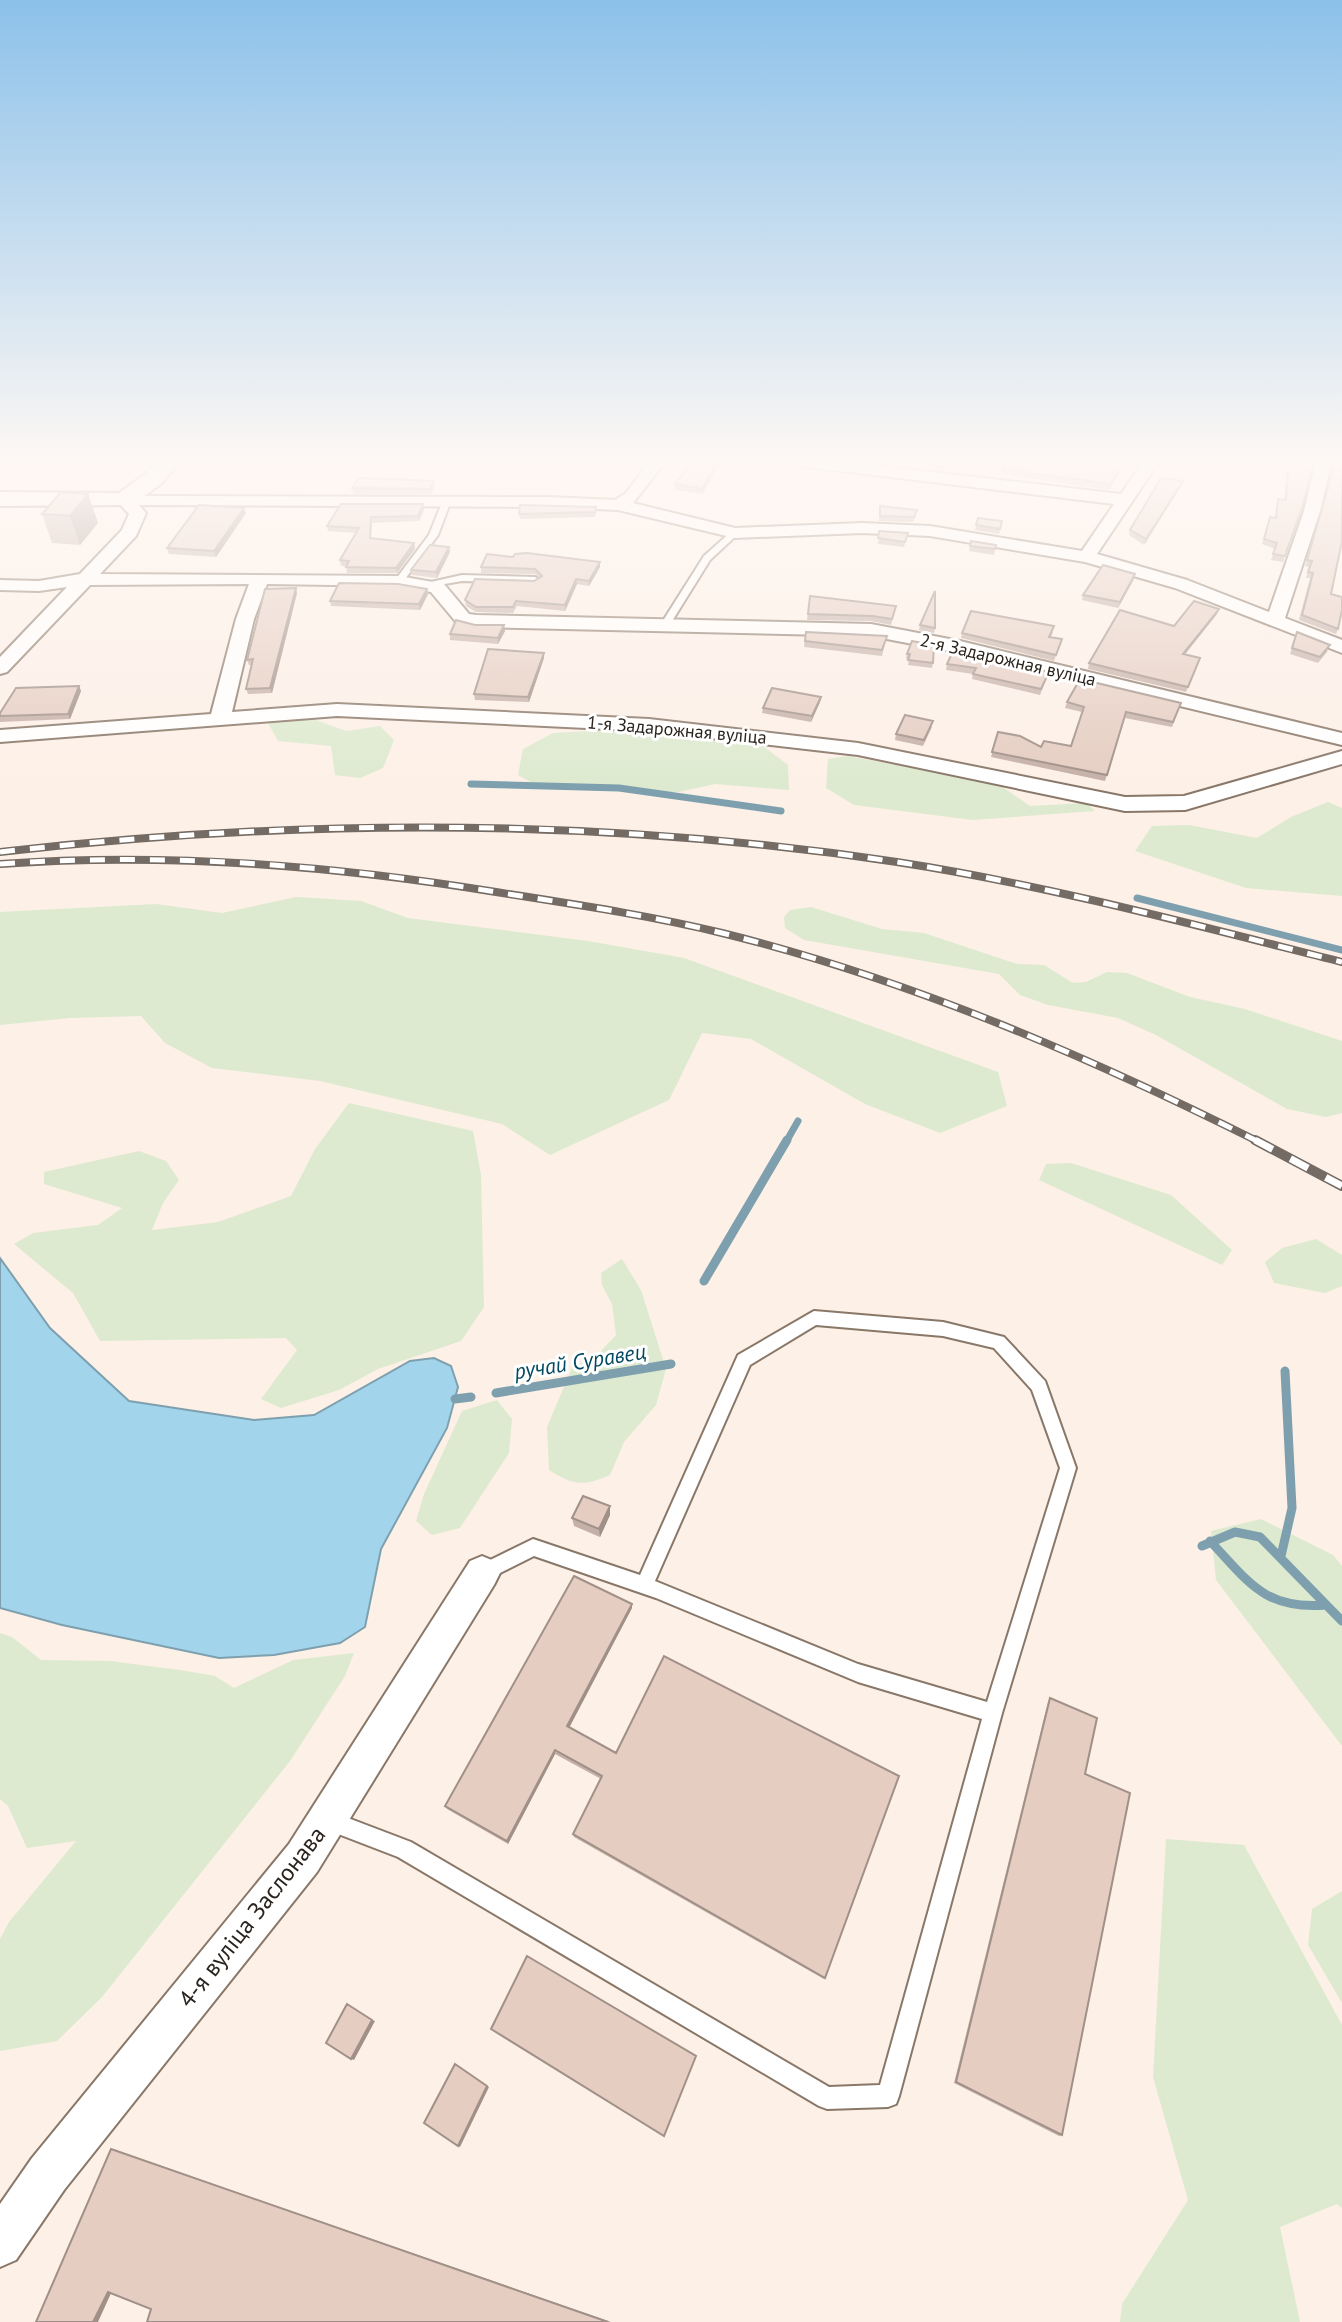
<svg xmlns="http://www.w3.org/2000/svg" width="1342" height="2322" font-family="'PT Sans',sans-serif">
<style>
.green{fill:#ddeacf}
.water{fill:#a2d5ec;stroke:#7ea0ae;stroke-width:2}
.lines{fill:none;stroke-linecap:round;stroke-linejoin:round}
.stream-far1{stroke:#7ea0ae;stroke-width:7}
.stream{stroke:#7ea0ae;stroke-width:9}
.lane-casing{stroke:#897768;stroke-width:4}
.street-casing{stroke:#897768;stroke-width:4}
.secondary-casing{stroke:#897768;stroke-width:4}
.lane{fill:#fff;fill-rule:evenodd}
.street{fill:#fff;fill-rule:evenodd}
.secondary{fill:#fff;fill-rule:evenodd}
.rail-far1-casing{stroke:#746b64;stroke-width:8}
.rail-casing{stroke:#746b64;stroke-width:10}
.rail-far1{stroke:#fff;stroke-width:5;stroke-dasharray:15;stroke-linecap:butt}
.rail{stroke:#fff;stroke-width:7;stroke-dasharray:20;stroke-linecap:butt}
.wall{fill:#c5b0a7}
.shaded-wall{fill:#a09088}
.building{fill:#e5cdc2;stroke:#a09088;stroke-width:2}
.labels{text-anchor:middle;stroke-width:6;stroke-linejoin:round;paint-order:stroke}
.far-street-label{font-size:18px;fill:#2b241e;stroke:#fff}
.water-label{font-size:22px;font-style:italic;fill:#004960;stroke:#fff}
.near-street-label{font-size:24px;fill:#2b241e;stroke:#fff}
</style>
<rect width="100%" height="100%" fill="#fdf0e7"/>
<path class="green" d="M308,717L346,731L380,726L394,740L383,768L360,778L335,775L331,746L278,741L268,723L276,718Z
M608,730L763,746L788,765L789,790L715,784L679,792L601,791L536,785L518,775L523,749L553,733Z
M847,756L997,783L1030,806L1086,803L1095,811L973,820L854,805L826,788L828,759Z
M1328,802L1342,808V896L1246,888L1135,851L1152,826L1189,825L1257,838L1291,817Z
M296,897L361,901L408,918L588,941L684,958L998,1072L1007,1106L940,1133L865,1104L751,1039L702,1033L669,1100L550,1155L502,1124L320,1081L212,1068L165,1043L141,1016L70,1018L0,1025V912L156,904L222,913Z
M811,907L882,929L924,933L1017,964L1044,965L1073,983L1086,982L1107,972L1127,973L1190,997L1245,1009L1342,1041V1113L1326,1117L1287,1109L1156,1035L1118,1018L1048,1005L1020,995L999,974L804,940L785,928L784,917L790,910Z
M349,1103L473,1131L481,1175L484,1307L461,1341L378,1369L339,1390L281,1408L261,1399L297,1350L286,1338L100,1341L73,1293L14,1244L33,1233L98,1225L122,1208L44,1184V1172L139,1151L166,1161L179,1180L163,1203L152,1230L218,1222L291,1196L315,1149Z
M1071,1163L1171,1195L1232,1250L1222,1265L1039,1180L1046,1164Z
M1316,1239L1342,1255V1286L1325,1293L1274,1283L1265,1262L1282,1248Z
M622,1259L641,1290L666,1369L656,1405L624,1442L610,1475C583,1487 573,1485 549,1470L547,1427L572,1368L598,1354L616,1335L612,1304L602,1285L601,1273Z
M497,1400L512,1419L509,1453L460,1528L432,1535L416,1521L424,1494L462,1411Z
M1261,1519L1333,1555L1342,1566V1746L1216,1580L1211,1531Z
M0,1633L12,1637L41,1660L110,1661L180,1670L215,1676L234,1688L293,1660L354,1653L345,1676L290,1761L102,1997L57,2041L0,2051V1939L9,1922L76,1841L27,1848L8,1806L0,1799Z
M1166,1839L1244,1845L1342,2025V2208L1337,2204L1280,2227L1300,2322H1120L1122,2304L1188,2200L1153,2077Z
M1342,1891V2003L1308,1945L1312,1909Z"/>
<path class="water" d="M0,1258L50,1328L129,1401L254,1420L314,1415L410,1361L434,1358L451,1366L458,1387L447,1428L381,1549L365,1627L340,1643L274,1655L219,1658L62,1625L0,1608Z"/>
<g class="lines">
<path class="stream-far1" d="M471,784L619,788L781,811
M1137,898L1342,950
M786,1142L798,1121"/>
<path class="stream" d="M704,1281L787,1140
M496,1393L671,1364
M455,1399L471,1397
M1210,1541C1249,1582 1264,1610 1326,1605
M1202,1546L1235,1532L1260,1537L1342,1621
M1281,1556L1292,1508L1285,1371"/>
<defs>
<path id="lane" d="M1,460H10L0,467Z
M446,500L450,503L438,535L402,583H396V579L429,535L442,503Z
M732,531L739,533L710,560L669,626H663L661,624L704,556Z
M462,575L535,577L540,580L535,583L462,581L427,587L422,584Z
M814,1311L943,1322L1004,1337L1045,1381L1076,1468L1002,1713L899,2096L896,2104L888,2107L827,2109L819,2106L398,1857L320,1827L317,1820L320,1813L327,1810L411,1842L829,2087L880,2085L982,1719L858,1682L656,1598L534,1556L482,1582L476,1579L473,1573L476,1567L533,1539L640,1575L738,1355ZM816,1325L943,1336L994,1348L1032,1390L1060,1468L987,1702L858,1664L655,1581L750,1365Z"/>
<path id="street" d="M651,460H667L633,503L735,528L862,523L930,526L1082,551L1114,504L791,465L783,460H829L1121,494L1144,460H1160L1097,554L1187,580L1269,612L1304,511L1316,460H1332L1320,511L1285,618L1342,640V653L1175,588L1085,562L930,536L862,533L735,538L618,510L549,507L139,505L146,513L136,536L100,574L399,576L444,584L469,614L476,615L871,624L960,641L1342,733V745L960,653L871,636L476,627L456,622L431,592L399,586L267,584L254,619L232,712L337,704L649,719L858,743L1125,797L1184,796L1342,751V764L1185,810L1125,811L858,755L649,731L337,716L0,742V730L211,714L236,619L249,584L90,585L7,672L0,674V657L67,587L39,591L0,590V580L39,581L80,574L122,530L129,514L116,500L118,496L549,497L615,500L626,493Z
M482,1556L494,1561L500,1573L494,1585L317,1872L64,2190L16,2260L0,2267V2204L32,2158L289,1844L470,1561Z"/>
<path id="secondary" d="M158,460H181L161,484L132,505L0,506V492L119,493L145,474Z"/>
</defs>
<use href="#lane" class="lane-casing"/>
<use href="#street" class="street-casing"/>
<use href="#secondary" class="secondary-casing"/>
<use href="#lane" class="lane"/>
<use href="#street" class="street"/>
<use href="#secondary" class="secondary"/>
<defs>
<path id="rail-far1" d="M0,852C299,818 598,817 897,862C1047,885 1195,925 1342,962
M0,864C167,852 331,865 496,892C572,904 648,915 722,933C909,979 1087,1056 1259,1142"/>
<path id="rail" d="M1255,1140L1342,1186"/>
</defs>
<use href="#rail-far1" class="rail-far1-casing"/>
<use href="#rail" class="rail-casing"/>
<use href="#rail-far1" class="rail-far1"/>
<use href="#rail" class="rail"/>
</g>
<path class="wall" d="M66,460H106L101,465L68,463Z
M192,460H224L215,470L190,469L189,463Z
M342,460H377L375,463Z
M694,460H721L702,494L675,490V484Z
M930,460H955L952,470L929,468Z
M1005,460H1126L1109,490L1002,474Z
M1288,460H1314L1303,505L1283,562L1271,560L1275,549L1262,544L1270,517H1275L1278,499H1284Z
M1334,466L1331,594L1338,629L1336,634L1299,620L1310,578H1306L1309,567L1305,566Z
M435,486L431,494H353L352,488Z
M1181,486L1144,545L1129,535L1130,530Z
M88,494L98,523L80,545L52,543L42,514Z
M423,504L424,509L419,521L372,523L371,539L414,543L415,549L397,573H347L346,566H341L340,560L356,533L328,531L327,526Z
M880,506L916,515L913,522L879,521Z
M596,512L595,517L520,519L519,514Z
M246,513L216,557L169,554L167,548Z
M978,518L1002,521L999,534L975,530Z
M879,531L908,533L904,547L878,544Z
M971,541L996,545L994,555L969,551Z
M450,552L437,578L412,575L411,570Z
M513,557L600,562V567L589,586L577,584L565,611L517,606L513,613L476,612L466,606L465,600L534,581L539,578L535,574L481,573V567Z
M1134,579L1118,608L1082,600L1083,595Z
M427,589L428,594L420,610L331,606L330,601Z
M297,593L272,693L248,694L246,689L252,665H249L247,660Z
M810,596L896,606L895,611L891,625L871,621L807,620Z
M1217,614L1185,654L1200,658L1186,692L1088,669L1089,663L1174,626Z
M920,625L935,628L934,633L919,630Z
M505,631L498,644L450,640V634Z
M806,632L887,636L882,656L804,647Z
M1053,632L1051,637L1062,639L1054,661L961,638L962,633Z
M1295,638L1328,651L1318,663L1290,654Z
M544,653V658L529,702L475,700L474,694Z
M907,654L933,663L932,668L908,665L909,659H906Z
M947,664L1047,677L1040,695L972,679L973,674L946,670Z
M79,686L81,691L70,719L0,722V713Z
M821,697L820,702L811,722L762,713L763,708Z
M1067,702L1181,703L1172,727L1125,718L1105,781L991,757L998,732L1041,747L1071,746L1082,712L1065,708Z
M932,727L923,746L895,740L896,734Z
M610,1515L600,1537L574,1526L572,1518Z
M632,1608L569,1727L825,1978L824,1979L574,1837L573,1834L601,1779L555,1754L508,1844L447,1809L445,1806Z
M1050,1698L1085,1774L1062,2135L1059,2136L954,2083L1048,1702Z"/>
<path class="shaded-wall" d="M218,460H224L215,470L214,465Z
M718,460H721L702,494V489Z
M1124,460H1126L1109,490L1111,484Z
M1183,481L1181,486L1144,545L1146,539Z
M88,494L98,523L80,545L70,516Z
M423,504L424,509L419,521L418,516Z
M244,508L246,513L216,557L214,551Z
M414,543L415,549L397,573L396,568Z
M449,547L450,552L437,578L436,572Z
M600,562V567L589,586V581Z
M1135,574L1134,579L1118,608L1120,602Z
M576,579L577,584L565,611V605Z
M296,588L297,593L272,693L270,688Z
M427,589L428,594L420,610L419,604Z
M1219,609L1217,614L1181,659L1183,654Z
M504,625L505,631L498,644V638Z
M544,653V658L529,702L528,697Z
M79,686L81,691L70,719L68,714Z
M821,697L820,702L811,722L812,716Z
M610,1506V1515L600,1537L599,1529Z
M632,1604V1608L568,1730L567,1726Z
M555,1750V1754L508,1844L507,1841Z
M372,2020L375,2021L354,2060L351,2059Z
M487,2086L489,2087L460,2147L458,2146Z
M111,2149L115,2150L611,2322H608Z
M112,2291L98,2322H93L108,2292Z"/>
<path class="building" d="M192,460H218L214,465L189,463Z
M694,460H718L702,489L675,484Z
M930,460H954L953,465L930,463Z
M1005,460H1124L1111,484L1003,469Z
M1289,460H1314L1303,505L1285,556L1273,554L1277,543L1264,539L1270,517L1276,518L1278,499L1286,500Z
M1336,461L1342,462V541L1331,594L1342,597V610L1338,629L1302,615L1313,573L1308,572L1312,561L1307,560Z
M359,478L434,481L430,489L352,488Z
M1161,478L1183,481L1146,539L1130,530Z
M61,492L88,494L70,516L42,514Z
M341,504H423L418,516L371,517L370,538L414,543L396,568L346,567L349,561L340,560L359,528L327,526Z
M199,505L244,508L214,551L167,548Z
M520,505L596,507L595,512L519,514Z
M880,506L917,510L914,517L880,516Z
M978,518L1002,521L1000,529L976,525Z
M879,531L908,533L905,542L878,538Z
M971,541L996,545L995,549L970,546Z
M430,545L449,547L436,572L411,570Z
M527,553L600,562L589,581L576,579L565,605L516,601L513,607H476L465,600L475,579L534,581L542,576L535,569L481,567L487,554L513,557L515,554Z
M1103,565L1135,574L1120,602L1083,595Z
M339,583L398,584L427,589L419,604L330,601Z
M296,588L270,688L246,689L253,659L247,660L265,589Z
M935,591V628L920,625Z
M810,596L896,606L892,619L872,616L808,614Z
M1194,601L1219,609L1183,654L1200,658L1188,687L1089,663L1120,610L1174,626Z
M971,611L1054,626L1049,637L1062,639L1056,655L962,633Z
M456,620L475,625H504L498,638L450,634Z
M806,632L887,636L882,650L805,641Z
M1297,632L1330,645L1320,657L1292,648Z
M912,641L934,645L933,663L908,660L910,654H907Z
M488,649L544,653L528,697L474,694Z
M954,649L1049,672L1041,689L973,674L976,668L947,664Z
M1080,679L1181,703L1173,722L1126,712L1107,775L992,752L998,732L1020,736L1041,747L1044,741L1071,746L1084,707L1067,702Z
M79,686L68,714L0,716V713L16,688Z
M772,688L821,697L812,716L763,708Z
M905,715L933,721L924,740L896,734Z
M583,1496L610,1506L599,1529L572,1518Z
M574,1576L632,1604L567,1726L616,1753L664,1656L899,1776L825,1978L573,1834L602,1776L555,1750L507,1841L445,1806Z
M1050,1698L1097,1718L1085,1774L1130,1793L1062,2135L956,2082Z
M527,1956L696,2056L664,2136L491,2029Z
M347,2004L372,2020L351,2059L326,2043Z
M455,2064L487,2086L458,2146L424,2123Z
M111,2149L608,2322H147L151,2309L108,2292L93,2322H36Z"/>
<linearGradient id="sky" x2="0" y2="1"><stop stop-color="#8cc1ea"/><stop offset="0.59" stop-color="#fef8f4"/><stop offset="1" stop-color="#fef8f4" stop-opacity="0"/></linearGradient>
<rect width="1342" height="785" fill="url(#sky)"/>
<g class="labels">
<g class="far-street-label">
<text transform="translate(1008 660) rotate(13)" y="6">2-я Задарожная вуліца</text>
<text transform="translate(677 730) rotate(5)" y="6">1-я Задарожная вуліца</text>
</g>
<g class="water-label">
<text transform="translate(580 1361) rotate(-9)" y="8">ручай Суравец</text>
</g>
<g class="near-street-label">
<text transform="translate(252 1917) rotate(-52)" y="8">4-я вуліца Заслонава</text>
</g>
</g>
</svg>
